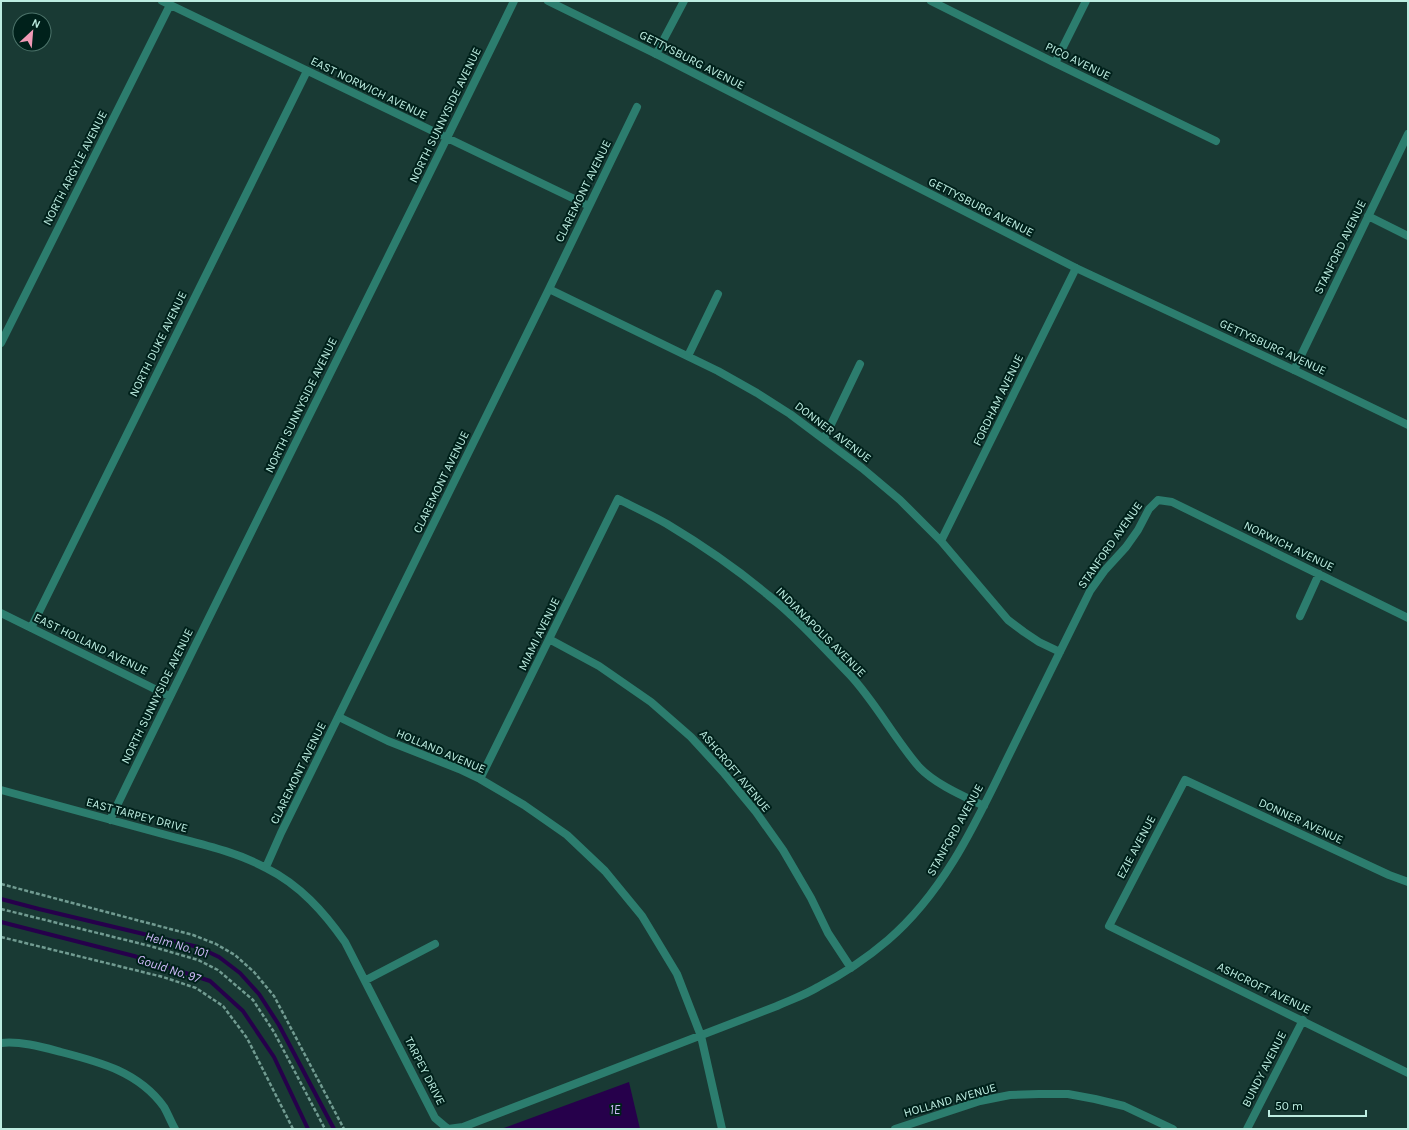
<svg xmlns="http://www.w3.org/2000/svg" width="1409" height="1130" font-family="Karla,sans-serif">
<style>
.water{fill:#26004b}
.lines{fill:none;stroke-linecap:round;stroke-linejoin:round}
.stream{stroke:#26004b;stroke-width:4}
.path{stroke:#719b91;stroke-width:2.5;stroke-dasharray:4 2;stroke-linecap:butt}
.minor{stroke:#2c7d6e;stroke-width:8}
.tertiary{stroke:#2c7d6e;stroke-width:8}
.labels{text-anchor:middle;stroke-width:4;stroke-linejoin:round;paint-order:stroke}
.street-label{font-size:12px;fill:#bdede1;stroke:#00211b}
.water-label{font-size:13px;font-style:italic;fill:#ccb8f7;stroke:#00211b}
</style>
<rect width="100%" height="100%" fill="#193a34"/>
<path class="water" d="M629,1082L640,1129H501Z"/>
<g class="lines">
<path class="stream" d="M1,899L39,909L198,947L219,957L240,973L259,994L279,1025L334,1129
M1,922L134,956L210,981L243,1011L274,1057L308,1129"/>
<path class="path" d="M1,884L193,935L216,944L235,955L254,972L274,996L344,1129
M1,909L150,946L198,960L218,970L253,1000L274,1032L325,1129
M1,937L163,977L196,988L223,1006L247,1038L293,1129"/>
<path class="minor" d="M162,1L589,206
M931,1L1055,63L1216,141
M656,54L684,1
M1055,63L1086,1
M1368,216L1408,236
M549,289L718,371L757,393L790,414L862,468L900,500L941,541L1008,620L1024,632L1039,642L1060,652
M1,343L170,5
M688,356L718,294
M1294,370L1408,134
M824,439L860,364
M941,541L1076,268
M1,613L169,696
M1300,616L1319,574
M31,628L307,71
M549,639L599,666L651,702L691,737L723,772L756,812L783,850L811,898L828,933L851,968
M339,717L388,741L459,769L480,779L524,805L567,835L605,871L642,916L677,974L701,1036L722,1129
M480,779L618,499C634,507 651,515 667,524C702,545 737,569 768,595C797,618 824,648 850,675C876,703 894,738 919,767C935,784 963,796 984,806
M1,790C54,804 106,819 159,833C195,843 233,850 266,868C300,885 324,912 345,942L435,1118L448,1129L463,1127L777,1006C790,1000 805,995 818,987C843,974 867,958 888,940C945,891 976,822 1008,757C1036,701 1063,646 1090,591L1105,570L1126,547L1138,530L1149,509L1158,500L1172,502L1408,618
M110,820C242,546 381,275 514,1
M266,867L281,833L549,289L637,107
M1408,882L1389,875L1185,780L1109,926L1408,1073
M366,980L435,944
M1,1043C21,1041 42,1047 61,1052C100,1062 139,1072 164,1107C168,1114 171,1122 175,1129
M895,1129L980,1101L1010,1095L1039,1094H1068L1095,1099L1124,1106L1173,1129
M1247,1129L1303,1020"/>
<path class="tertiary" d="M548,1L656,54L1076,268L1294,370L1408,425"/>
</g>
<g class="labels">
<g class="street-label">
<text transform="translate(692 60) rotate(27)" y="4">GETTYSBURG AVENUE</text>
<text transform="translate(1078 61) rotate(26)" y="4">PICO AVENUE</text>
<text transform="translate(369 88) rotate(26)" y="4">EAST NORWICH AVENUE</text>
<text transform="translate(445 115) rotate(-64)" y="4">NORTH SUNNYSIDE AVENUE</text>
<text transform="translate(75 168) rotate(-63)" y="4">NORTH ARGYLE AVENUE</text>
<text transform="translate(583 191) rotate(-64)" y="4">CLAREMONT AVENUE</text>
<text transform="translate(981 207) rotate(27)" y="4">GETTYSBURG AVENUE</text>
<text transform="translate(1340 247) rotate(-64)" y="4">STANFORD AVENUE</text>
<text transform="translate(158 344) rotate(-64)" y="4">NORTH DUKE AVENUE</text>
<text transform="translate(1273 347) rotate(25)" y="4">GETTYSBURG AVENUE</text>
<text transform="translate(998 400) rotate(-64)" y="4">FORDHAM AVENUE</text>
<text transform="translate(301 405) rotate(-64)" y="4">NORTH SUNNYSIDE AVENUE</text>
<text transform="translate(833 432) rotate(37)" y="4">DONNER AVENUE</text>
<text transform="translate(441 482) rotate(-64)" y="4">CLAREMONT AVENUE</text>
<text transform="translate(1110 545) rotate(-55)" y="4">STANFORD AVENUE</text>
<text transform="translate(1289 546) rotate(26)" y="4">NORWICH AVENUE</text>
<text transform="translate(821 632) rotate(45)" y="4">INDIANAPOLIS AVENUE</text>
<text transform="translate(539 634) rotate(-64)" y="4">MIAMI AVENUE</text>
<text transform="translate(91 644) rotate(26)" y="4">EAST HOLLAND AVENUE</text>
<text transform="translate(157 696) rotate(-64)" y="4">NORTH SUNNYSIDE AVENUE</text>
<text transform="translate(441 751) rotate(23)" y="4">HOLLAND AVENUE</text>
<text transform="translate(735 771) rotate(50)" y="4">ASHCROFT AVENUE</text>
<text transform="translate(298 773) rotate(-64)" y="4">CLAREMONT AVENUE</text>
<text transform="translate(137 815) rotate(15)" y="4">EAST TARPEY DRIVE</text>
<text transform="translate(1301 821) rotate(25)" y="4">DONNER AVENUE</text>
<text transform="translate(955 830) rotate(-61)" y="4">STANFORD AVENUE</text>
<text transform="translate(1136 847) rotate(-62)" y="4">EZIE AVENUE</text>
<text transform="translate(1264 988) rotate(26)" y="4">ASHCROFT AVENUE</text>
<text transform="translate(1264 1069) rotate(-63)" y="4">BUNDY AVENUE</text>
<text transform="translate(425 1071) rotate(63)" y="4">TARPEY DRIVE</text>
<text transform="translate(950 1100) rotate(-16)" y="4">HOLLAND AVENUE</text>
</g>
<g class="water-label">
<text transform="translate(177 944) rotate(16)" y="5">Helm No. 101</text>
<text transform="translate(169 968) rotate(18)" y="5">Gould No. 97</text>
<text x="615" y="1114">1E</text>
</g>
</g>
<rect width="1409" height="1130" fill="none" stroke="#bdede1" stroke-width="4"/>
<g transform="translate(32 32) rotate(26)"><circle r="19" fill="#00211b" stroke="#4c736a"/>
<path d="M0-3L7 15L0 10L-7 15Z" fill="#f09ab6"/>
<text y="-6" font-size="11" font-weight="bold" text-anchor="middle" fill="#bdede1">N</text>
</g>
<path d="M1269 1110v6h97v-6" fill="none" stroke="#bdede1" stroke-width="2"/>
<text x="1275" y="1110" font-size="12" fill="#bdede1" stroke="#00211b" stroke-width="3" paint-order="stroke">50 m</text>
</svg>
